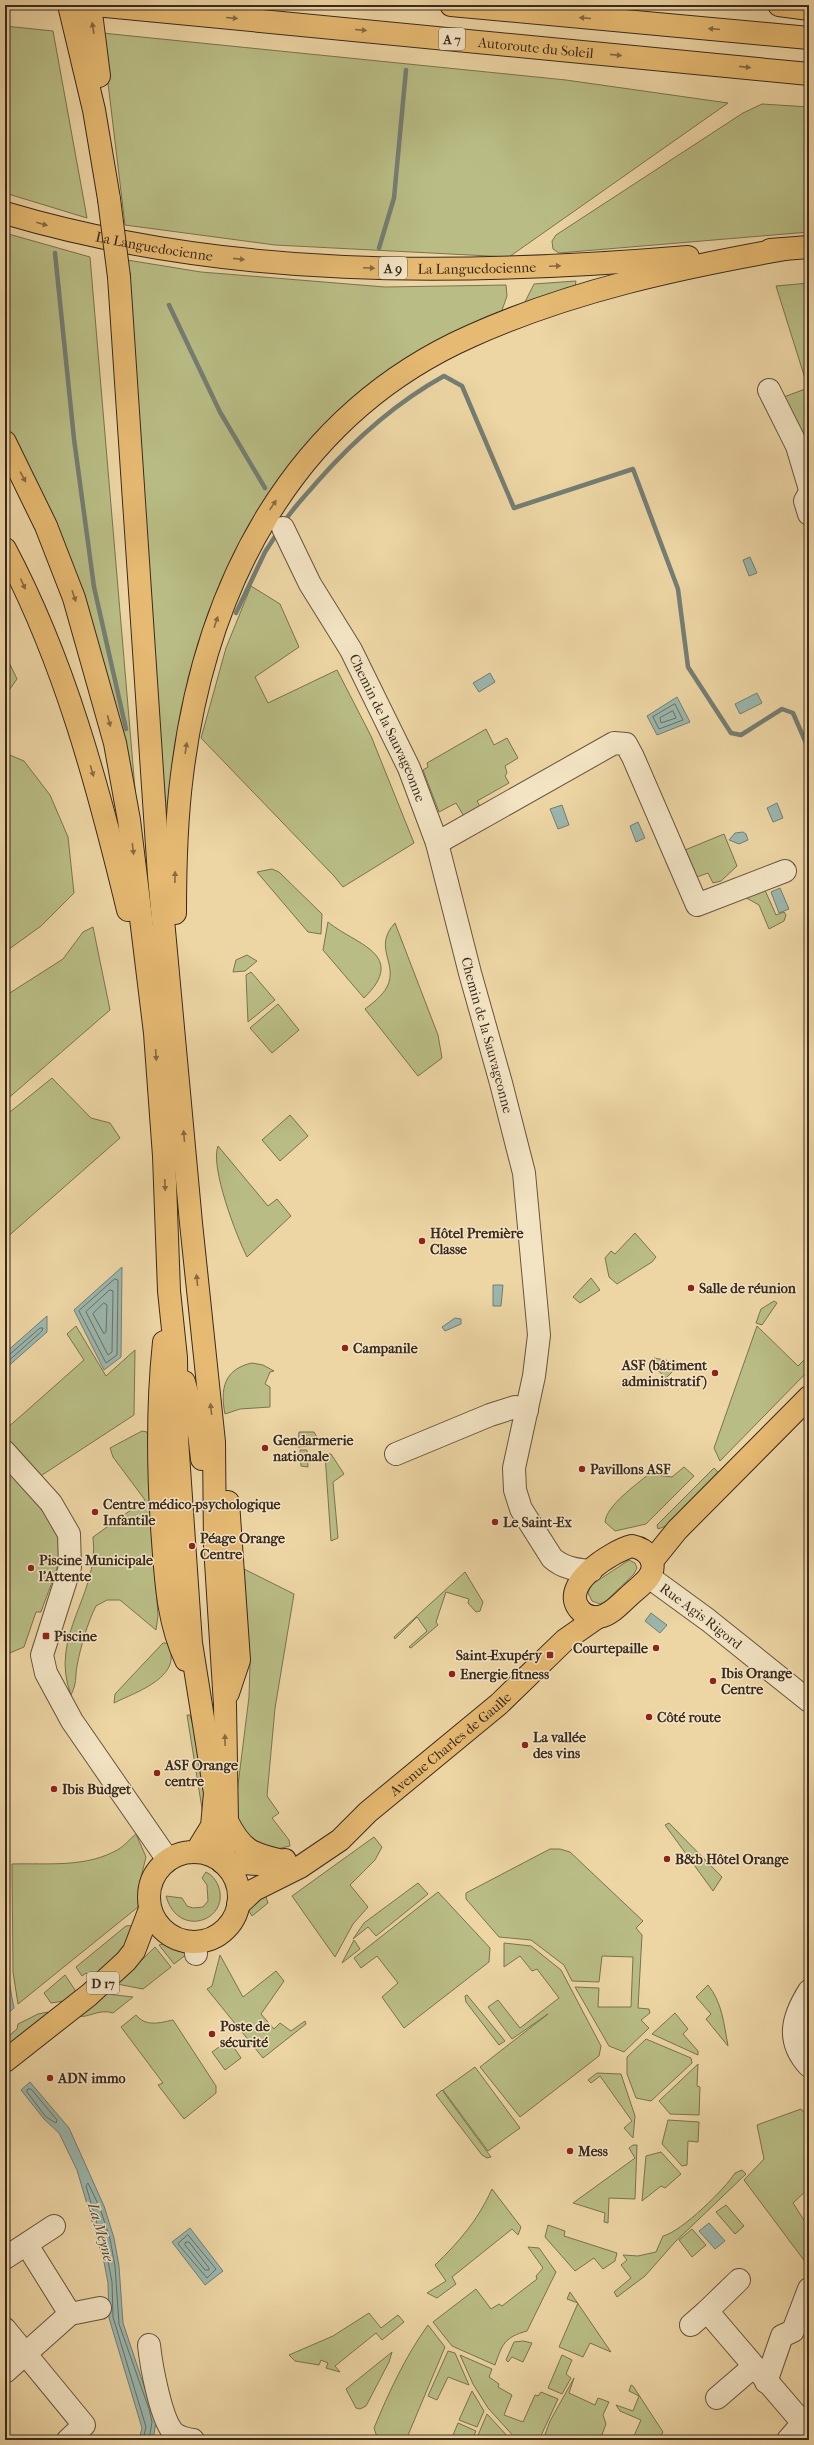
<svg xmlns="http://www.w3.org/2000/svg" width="814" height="2445" font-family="'IM FELL French Canon',serif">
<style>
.green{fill:#b9bd85;stroke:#7a7350}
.water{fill:#9bb7ae;stroke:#747e74}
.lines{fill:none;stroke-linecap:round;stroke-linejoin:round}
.shore{stroke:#6a7065;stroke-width:1}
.stream{stroke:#747e74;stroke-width:4.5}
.minor-casing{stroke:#67543e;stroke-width:24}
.major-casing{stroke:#3a291c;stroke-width:24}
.highway-casing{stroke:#3a291c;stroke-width:24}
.minor{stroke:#f3e4c4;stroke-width:22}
.major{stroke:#e6ba72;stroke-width:22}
.highway{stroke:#e6ba72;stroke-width:22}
.highway-bridge-casing{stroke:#3a291c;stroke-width:24;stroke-linecap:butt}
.highway-bridge{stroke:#e6ba72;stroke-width:22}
.oneway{fill:#876a43}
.poi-dot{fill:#8f2418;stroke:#f3e4c4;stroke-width:1.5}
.labels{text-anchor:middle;stroke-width:3;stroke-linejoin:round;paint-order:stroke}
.shield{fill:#f3e4c4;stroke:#72614e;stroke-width:1}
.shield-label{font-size:13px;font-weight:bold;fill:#3a291c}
.street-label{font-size:14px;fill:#3a291c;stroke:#f3e4c4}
.poi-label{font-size:14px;font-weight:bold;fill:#3a291c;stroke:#f3e4c4;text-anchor:start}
.water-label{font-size:15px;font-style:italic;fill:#524c40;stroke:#f3e4c4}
</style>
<rect width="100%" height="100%" fill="#edd5a4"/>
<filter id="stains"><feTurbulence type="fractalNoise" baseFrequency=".005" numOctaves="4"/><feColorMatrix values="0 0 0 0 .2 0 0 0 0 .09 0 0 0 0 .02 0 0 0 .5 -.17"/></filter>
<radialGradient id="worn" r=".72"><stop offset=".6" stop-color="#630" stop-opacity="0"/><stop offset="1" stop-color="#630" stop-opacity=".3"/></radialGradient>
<path class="green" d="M5,26L53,31L87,218L5,193Z
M102,33L566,80L728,103L509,257L275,245L125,225Z
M762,104L809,107V232L559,253L553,249L552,241L556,235L743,113Z
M5,233L90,257L136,801L5,432Z
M127,260L201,272L385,287L506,285L507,296L501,313L422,352L244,541L168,844L165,822Z
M576,281L575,287L524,304L534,284Z
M809,283V465L781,398L808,388L776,286Z
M251,586L280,604L299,647L255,677L268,703L337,670L371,736L414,843L343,887L334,876L201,738L226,648Z
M5,654L17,679L5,696Z
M486,729L494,745L507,738L518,758L505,766L507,773L505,776L509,783L477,801L481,808L465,818L456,803L439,812L423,770L428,767L427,763Z
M5,753L24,761L50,795L68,837L74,893L41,926L5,952Z
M724,834L737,866L721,881L713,883L708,873L697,877L685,850Z
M272,869L279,872L322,914L321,934L308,932L257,872Z
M764,888L776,915L784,912L786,915L784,921L769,929L759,905L743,896Z
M328,922C354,944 409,954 364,998L323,950Z
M395,923L438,1035L442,1058L418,1076L365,1009C373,1003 382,996 387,987C399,963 372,948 395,923Z
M93,927L110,1010L5,1101V996L63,959L83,932Z
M247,955L257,961L245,971L233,972L236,960Z
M251,972L275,1000L248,1022L246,975Z
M278,1004L299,1030L272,1053L250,1028Z
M52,1078L91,1118L110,1123L120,1138L5,1239V1116Z
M290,1115L308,1136L280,1161L262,1140Z
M218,1146L268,1206L277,1199L291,1216L247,1257C236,1235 210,1167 218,1146Z
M635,1233L656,1257L652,1262L617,1284L609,1277L605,1258L611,1251L615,1254Z
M591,1278L600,1290L580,1303L573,1297Z
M774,1301L777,1303L762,1325L756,1323L761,1309Z
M76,1326L106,1376L135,1350L134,1415L39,1477L5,1442V1430L84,1360L67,1334Z
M757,1326L798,1366L809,1355V1370L720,1461L714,1448Z
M654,1358L681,1363L666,1378L650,1363Z
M252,1363L263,1365L274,1371L270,1372L265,1384L270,1387V1407L240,1409L225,1414C220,1389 224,1369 252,1363Z
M142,1431L147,1432L148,1437L149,1483L158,1616L156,1630L120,1600H107L96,1606C88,1621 80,1649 77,1666C75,1678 77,1683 71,1695C48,1635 100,1595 93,1537L145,1500L113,1457L110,1448Z
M299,1432H314L321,1445L298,1447Z
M300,1450H307L308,1467L301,1466Z
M325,1454H331L344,1474L333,1482L338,1538L331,1541Z
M5,1460C23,1480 68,1527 60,1557C56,1575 47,1594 41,1612H36L24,1647L5,1655Z
M684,1467L694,1476L646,1524L615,1531L605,1522C606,1506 637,1484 649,1474L672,1477Z
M714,1468L721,1475L666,1526L658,1529L657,1525Z
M629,1560L635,1563L637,1568L634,1574L606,1601L600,1604L592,1601L588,1593L591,1585Z
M244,1569L294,1594L275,1708L267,1796L279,1813L272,1818L289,1840L290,1846L277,1849L255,1847L237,1822L236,1801L249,1697L250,1664Z
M465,1572L483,1602L480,1611L476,1612L468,1603L469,1599L446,1592L436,1622L438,1625L411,1648L409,1647L427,1631L417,1617L395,1639L394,1637Z
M163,1643H167C186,1676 136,1692 114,1703L115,1694Z
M187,1715H190L208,1779L204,1821Z
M669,1823L722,1877L713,1891L665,1825Z
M136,1834L146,1857L140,1881L138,1907L18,2004L13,1972L12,1864C48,1863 87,1868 119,1849C125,1845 130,1839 136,1834Z
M374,1837L382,1847L375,1860L350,1885L368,1907L353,1924L335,1957L292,1896Z
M550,1849H560L570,1852L643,1921L636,1928L642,1935L638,2008L649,2009L650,2013L641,2020L649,2028L624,2052L609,2046L575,1987L599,1988L598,2007H631L633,1957L602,1956L599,1982L572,1981L564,1965L531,1940L499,1937L466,1899V1893Z
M206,1872C212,1875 215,1879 218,1885C232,1920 178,1940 166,1896L182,1898L187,1906L193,1908L203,1907L208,1901L207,1885L202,1878Z
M418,1883L428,1894L376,1936L368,1927L353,1939L364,1923Z
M263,1888L268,1903L252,1916L246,1906Z
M438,1892L490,1948L489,1962L404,2028L382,1997L398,1983L377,1956L361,1968L354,1958Z
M139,1925L123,1950L92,1980L86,1973L82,1976L76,1967L126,1926Z
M354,1940L360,1949L342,1963Z
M168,1943L177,1945L187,1954L174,1964L159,1945Z
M504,1943L531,1946L561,1970L601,2046L599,2056L520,2117L480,2067L548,2014L512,2039L488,2007L498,2000L520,2028L559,1998L537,1969L532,1971L520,1956L504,1967Z
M155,1947L171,1967L143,1989L117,1984Z
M220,1955L243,1997L276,1971L284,1981L261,2014L274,2029L280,2023L291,2031L305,2021L306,2024L263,2058L207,1989L212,1986Z
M65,1975L77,1993L64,2001L51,2003L44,1993Z
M708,1985C722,2002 724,2024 728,2046L706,2019L711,2014L696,1997Z
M107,1994L133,1997L113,2013C98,2008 89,2019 76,2016L97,1998Z
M467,1995L505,2041L499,2045L466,2002L465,1996Z
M48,2012L49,2015L5,2050V2039L17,2029L18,2024L38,2014Z
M675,2013L688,2029L683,2034L698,2051V2055L652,2034Z
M136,2015C146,2027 159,2023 173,2020L216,2086V2093L184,2119L158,2085L163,2083L121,2027Z
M646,2039L691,2058L692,2063L651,2101L636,2098L627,2074V2057Z
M229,2040L241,2058L225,2070L212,2052Z
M698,2064L697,2086L700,2087L699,2115L670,2114L659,2101Z
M475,2067L520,2128L488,2151L443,2090Z
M597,2073L621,2074L635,2116L633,2138L624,2128L632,2121L600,2076L591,2083L588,2080Z
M442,2090L491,2157L487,2158L482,2155L436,2095Z
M801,2109L809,2118V2188L793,2203L809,2228V2267L744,2180L764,2159L757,2125Z
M668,2120L699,2122L698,2142L688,2141L687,2165L682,2166L662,2144Z
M633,2145H637L635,2199L609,2198L608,2223L604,2222L605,2213L573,2203L635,2158L629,2148Z
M661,2152L681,2174L665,2188L661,2186L642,2201L646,2156Z
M742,2170L746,2174L675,2242L645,2276L617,2297L614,2292L631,2278L621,2265L627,2260L623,2255L638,2256L656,2252L663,2236C681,2232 725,2189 735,2173Z
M492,2189L521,2227L518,2235L512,2229L452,2277L456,2284L437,2298L427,2293L446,2281L435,2265C459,2242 478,2220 492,2189Z
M726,2205L744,2226L735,2234L716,2212Z
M548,2225L565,2231L564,2236L617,2253L615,2261L603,2269L594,2258L575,2271L545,2237Z
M692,2229L706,2245L692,2257L679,2240Z
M528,2247L539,2248L556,2272L527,2331C505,2337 502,2344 495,2365L452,2346L433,2322L476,2289L491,2309L499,2304L502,2306L537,2279L536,2276L543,2268Z
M570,2292L611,2352L590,2343L583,2357L559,2347L578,2303L567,2299Z
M369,2313L381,2328L398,2315L404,2322L382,2340L376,2333L335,2366L340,2372L326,2368L328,2363L321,2360L319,2365L295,2361L289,2355L333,2336Z
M428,2325L445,2347L406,2440L390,2437L389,2440H378L374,2428C389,2392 405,2357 428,2325Z
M523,2341L532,2343L523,2362L512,2357L508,2362L506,2360L514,2342Z
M448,2351L455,2353L469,2385L448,2377L437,2400L428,2396Z
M392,2352L389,2362L366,2406L360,2409L356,2408L346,2389Z
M460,2355L492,2369L489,2377L499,2384L498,2387L512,2395L504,2415L523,2422L535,2395L538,2396L541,2392L558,2399L539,2440H517L488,2408L473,2384Z
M562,2355L572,2360L566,2374L571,2378L562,2394L548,2388Z
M574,2378L569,2393L595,2405L598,2398L609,2402L603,2415L606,2424L600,2440H543L550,2421Z
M631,2385L633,2386L663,2432L659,2440L633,2438L641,2420L620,2411L616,2405L633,2411L639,2396L629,2391Z
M472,2391L484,2411L477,2427L459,2420Z
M487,2414L511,2440H476Z
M458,2423L476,2431L472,2440H451Z"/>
<path class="water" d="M750,557L757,573L749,576L743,560Z
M490,673L495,682L479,692L473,683Z
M757,693L762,703L740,714L735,704Z
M677,697L690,722L657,735L647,716Z
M777,803L783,818L773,822L767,808Z
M562,805L569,825L558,829L550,809Z
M638,822L645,838L636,842L630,826Z
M743,832L746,834L748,840L739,844L729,840L735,833Z
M780,888L789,909L779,913L771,892Z
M122,1267L121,1357L104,1370L74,1310Z
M493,1285H503L501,1306H493Z
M47,1316V1332L5,1369V1353Z
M455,1318L461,1319V1324L445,1331L442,1327Z
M651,1613L667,1625L660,1633L645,1621Z
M5,1827C7,1887 1,1949 14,2008L5,2016Z
M30,2082L69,2128L104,2206L114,2238L119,2266L123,2323L156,2422L153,2440H139L142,2428L109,2318L108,2283L104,2262L77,2170L59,2133L44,2119L21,2090Z
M709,2223L725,2241L715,2249L699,2231Z
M190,2228L223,2271L205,2285L172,2242Z"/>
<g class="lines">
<path class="shore" d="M675,704L683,720L659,729L653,717Z
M673,711L676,718L661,723L660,718Z
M115,1279L118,1280L117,1355L106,1363L79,1311Z
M110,1290L113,1291L112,1352L108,1355L86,1312Z
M104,1303L107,1305L106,1332L104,1334L93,1314Z
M5,1356L9,1355L40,1328H43L42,1331L5,1364
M28,2089H31L57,2120L56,2123L46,2117L27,2092Z
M188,2235L216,2269L207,2278L178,2244Z
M186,2242H189L209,2268V2270H205L185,2245Z
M143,2440L146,2427L113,2317L112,2282L108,2261L86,2186L88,2183L100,2208L110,2239L115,2266L119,2324L149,2409L152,2422L149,2440"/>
<path class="stream" d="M379,248L394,198L406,70
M55,253L74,439L94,587L126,729
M169,305L220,412L265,488
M284,522C294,507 306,495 317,482C354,440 395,403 444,376L462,386L514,508L633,469L678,589L688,667L731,733L741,735L782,709L793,713L809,750
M236,613L265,552L278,532"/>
<defs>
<g id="minor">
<path d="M769,390L797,446L809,486"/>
<path d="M809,494L805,501L809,514"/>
<path id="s1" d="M283,528L310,584L351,650L409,768L437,843L470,973L501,1083L524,1173L539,1335L534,1376L514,1468L515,1490L521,1509L552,1558C563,1568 577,1570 591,1571"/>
<path d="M437,843L614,743L626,744L633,757L697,905L785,871"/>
<path d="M5,1452L51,1503L69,1534L70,1567L42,1655L46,1673L72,1721L168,1860"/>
<path d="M396,1454L490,1415L515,1407L527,1410"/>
<path id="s2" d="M649,1577L708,1620L809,1701"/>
<path d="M195,1942L196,1954"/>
<path d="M809,1991C792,2018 786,2041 809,2066"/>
<path d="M27,2245L70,2314"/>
<path d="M5,2258L54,2226"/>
<path d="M739,2280L707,2311L802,2422"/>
<path d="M691,2325L707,2311"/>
<path d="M5,2329L84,2425L68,2440"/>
<path d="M149,2345C151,2364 161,2422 175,2434C181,2438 186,2439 193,2440"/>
<path d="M5,2372L70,2314L100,2308"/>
<path d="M766,2382L782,2336L793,2331L809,2289"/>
<path d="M717,2398L753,2367"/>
<path d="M788,2440L809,2416"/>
</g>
<g id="major">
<path d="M632,1546C647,1549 659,1562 649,1577C644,1584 635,1590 629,1596C621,1603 611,1615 599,1617C592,1618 585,1616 580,1610C558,1585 612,1551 632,1546Z"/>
<path d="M652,1561L677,1530L809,1397"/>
<circle cx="194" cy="1897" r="45"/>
<path d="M225,1864C245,1860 264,1869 285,1860"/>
<path id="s3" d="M238,1905L254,1890L300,1867L340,1840L368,1812L499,1704L565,1640L598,1617"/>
<path d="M5,2061L89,1995L126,1961L134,1951L150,1909"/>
</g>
<g id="highway">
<path d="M69,5L94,110L109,199"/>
<path d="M90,5L99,76"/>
<path id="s4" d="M95,5L809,74"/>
<path d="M451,5L809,38"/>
<path d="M779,5L809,9"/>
<path id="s5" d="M5,213C227,279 460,276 688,257"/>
<path d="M770,250L809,247"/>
<path d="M119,277L159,876L191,1223L214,1442L215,1546L225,1705L227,1821L222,1862"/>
<path d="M5,442L46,526L74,598L115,743L129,820L155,1033L164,1156L169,1291L176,1358L177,1439L191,1643L215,1793L212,1826L196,1852"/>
<path d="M5,549C65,662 98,786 128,910"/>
<path d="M175,913C175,867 176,821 182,775C205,588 291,416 471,336C571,291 678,268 785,249"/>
<path d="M164,1342C157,1408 158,1475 163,1541C166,1582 168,1622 186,1660"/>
<path d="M184,1382L199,1434L202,1459"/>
<path d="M228,1502L239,1660L228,1693"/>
<path d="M227,1821C242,1851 252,1854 283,1861"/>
</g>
</defs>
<use href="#minor" class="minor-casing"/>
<use href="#major" class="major-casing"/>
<use href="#highway" class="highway-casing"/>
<use href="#minor" class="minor"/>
<use href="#major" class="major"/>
<use href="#highway" class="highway"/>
<defs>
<path id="highway-bridge" d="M109,199L119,277"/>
</defs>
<use href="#highway-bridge" class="highway-bridge-casing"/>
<use href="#highway-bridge" class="highway-bridge"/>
</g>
<defs><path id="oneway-solid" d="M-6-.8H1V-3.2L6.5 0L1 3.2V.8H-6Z"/></defs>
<g class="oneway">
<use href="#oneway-solid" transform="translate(232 18) rotate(5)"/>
<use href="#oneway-solid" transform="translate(585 18) rotate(-175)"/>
<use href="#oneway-solid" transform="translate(93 28) rotate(-99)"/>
<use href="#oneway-solid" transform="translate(714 29) rotate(-175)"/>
<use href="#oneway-solid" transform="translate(361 30) rotate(5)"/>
<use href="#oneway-solid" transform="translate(616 55) rotate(6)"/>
<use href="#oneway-solid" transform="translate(745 67) rotate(6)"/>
<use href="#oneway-solid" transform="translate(42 224) rotate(16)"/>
<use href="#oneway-solid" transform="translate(239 259) rotate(6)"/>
<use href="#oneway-solid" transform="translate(555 266) rotate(-2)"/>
<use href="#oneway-solid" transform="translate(369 268) rotate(3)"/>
<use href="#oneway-solid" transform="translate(23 477) rotate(62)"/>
<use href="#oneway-solid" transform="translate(273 505) rotate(-56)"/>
<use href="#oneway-solid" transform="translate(23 584) rotate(66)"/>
<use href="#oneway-solid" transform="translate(74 596) rotate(71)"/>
<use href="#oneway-solid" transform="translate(216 622) rotate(-72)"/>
<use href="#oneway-solid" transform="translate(109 721) rotate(75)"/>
<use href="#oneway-solid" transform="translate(186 748) rotate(-81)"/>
<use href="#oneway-solid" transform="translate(92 771) rotate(74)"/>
<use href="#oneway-solid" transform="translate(133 849) rotate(83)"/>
<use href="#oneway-solid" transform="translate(175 877) rotate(-89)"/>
<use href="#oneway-solid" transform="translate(156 1055) rotate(86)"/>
<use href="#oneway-solid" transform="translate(184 1136) rotate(-95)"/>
<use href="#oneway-solid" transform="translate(165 1185) rotate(88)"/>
<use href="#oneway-solid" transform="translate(197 1280) rotate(-96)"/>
<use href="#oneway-solid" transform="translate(211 1409) rotate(-96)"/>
<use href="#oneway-solid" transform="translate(225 1740) rotate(-91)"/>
</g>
<g class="poi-dot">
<circle cx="422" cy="1241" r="4"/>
<circle cx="691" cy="1288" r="4"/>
<circle cx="345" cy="1348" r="4"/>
<circle cx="715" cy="1373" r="4"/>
<circle cx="265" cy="1448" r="4"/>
<circle cx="582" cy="1469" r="4"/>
<circle cx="95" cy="1512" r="4"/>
<circle cx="495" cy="1522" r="4"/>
<circle cx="192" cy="1546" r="4"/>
<circle cx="31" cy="1568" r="4"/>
<rect x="42" y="1632" width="8" height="8" rx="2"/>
<circle cx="656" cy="1648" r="4"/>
<rect x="546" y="1651" width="8" height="8" rx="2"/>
<circle cx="452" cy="1674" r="4"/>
<circle cx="713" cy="1681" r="4"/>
<circle cx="649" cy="1717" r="4"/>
<circle cx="525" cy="1745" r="4"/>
<circle cx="157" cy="1773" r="4"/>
<circle cx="54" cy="1789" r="4"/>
<circle cx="667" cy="1859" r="4"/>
<circle cx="212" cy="2034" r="4"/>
<circle cx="50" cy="2078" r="4"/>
<circle cx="570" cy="2151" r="4"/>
</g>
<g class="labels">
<g class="shield">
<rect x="439" y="28" width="26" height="22" rx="3"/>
<rect x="379" y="257" width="28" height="22" rx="3"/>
<rect x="87" y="1972" width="32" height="22" rx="3"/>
</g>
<g class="shield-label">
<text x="452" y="44">A 7</text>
<text x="393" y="273">A 9</text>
<text x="103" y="1988">D 17</text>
</g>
<g class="street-label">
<text dy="5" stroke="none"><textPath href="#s4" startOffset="443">Autoroute du Soleil</textPath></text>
<text dy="5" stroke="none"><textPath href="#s5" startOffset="153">La Languedocienne</textPath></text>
<text dy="5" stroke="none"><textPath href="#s5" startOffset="477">La Languedocienne</textPath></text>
<text dy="5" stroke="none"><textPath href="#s1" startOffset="226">Chemin de la Sauvageonne</textPath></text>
<text dy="5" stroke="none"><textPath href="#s1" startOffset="550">Chemin de la Sauvageonne</textPath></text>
<text dy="5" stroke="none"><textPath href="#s2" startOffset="65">Rue Agis Rigord</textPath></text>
<text dy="5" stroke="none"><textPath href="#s3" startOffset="268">Avenue Charles de Gaulle</textPath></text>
</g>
<g class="poi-label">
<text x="430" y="1238">Hôtel Première<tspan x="430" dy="16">Classe</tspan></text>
<text x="699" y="1293">Salle de réunion</text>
<text x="353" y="1353">Campanile</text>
<text x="707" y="1370" text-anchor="end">ASF (bâtiment<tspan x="707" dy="16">administratif)</tspan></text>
<text x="273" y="1445">Gendarmerie<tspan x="273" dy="16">nationale</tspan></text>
<text x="590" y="1474">Pavillons ASF</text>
<text x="103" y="1509">Centre médico-psychologique<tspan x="103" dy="16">Infantile</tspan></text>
<text x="503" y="1527">Le Saint-Ex</text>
<text x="200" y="1543">Péage Orange<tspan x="200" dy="16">Centre</tspan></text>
<text x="39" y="1565">Piscine Municipale<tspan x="39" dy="16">l'Attente</tspan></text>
<text x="54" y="1641">Piscine</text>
<text x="648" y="1653" text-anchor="end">Courtepaille</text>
<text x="542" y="1660" text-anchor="end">Saint-Exupéry</text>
<text x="721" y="1678">Ibis Orange<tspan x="721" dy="16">Centre</tspan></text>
<text x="460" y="1679">Energie fitness</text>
<text x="657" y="1722">Côté route</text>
<text x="533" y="1742">La vallée<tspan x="533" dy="16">des vins</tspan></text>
<text x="165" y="1770">ASF Orange<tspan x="165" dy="16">centre</tspan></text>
<text x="62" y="1794">Ibis Budget</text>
<text x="675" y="1864">B&amp;b Hôtel Orange</text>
<text x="220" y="2031">Poste de<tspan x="220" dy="16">sécurité</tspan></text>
<text x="58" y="2083">ADN immo</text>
<text x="578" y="2156">Mess</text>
</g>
<g class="water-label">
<text transform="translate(101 2232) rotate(74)" y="5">La Meyne</text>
</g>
</g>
<rect width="814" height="2445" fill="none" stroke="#edd5a4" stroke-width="20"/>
<rect x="6" y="6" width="802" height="2433" fill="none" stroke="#3a291c" stroke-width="2"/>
<rect x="10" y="10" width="794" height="2425" fill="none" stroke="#3a291c"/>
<rect width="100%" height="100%" filter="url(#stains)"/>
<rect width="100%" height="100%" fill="url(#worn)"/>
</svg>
